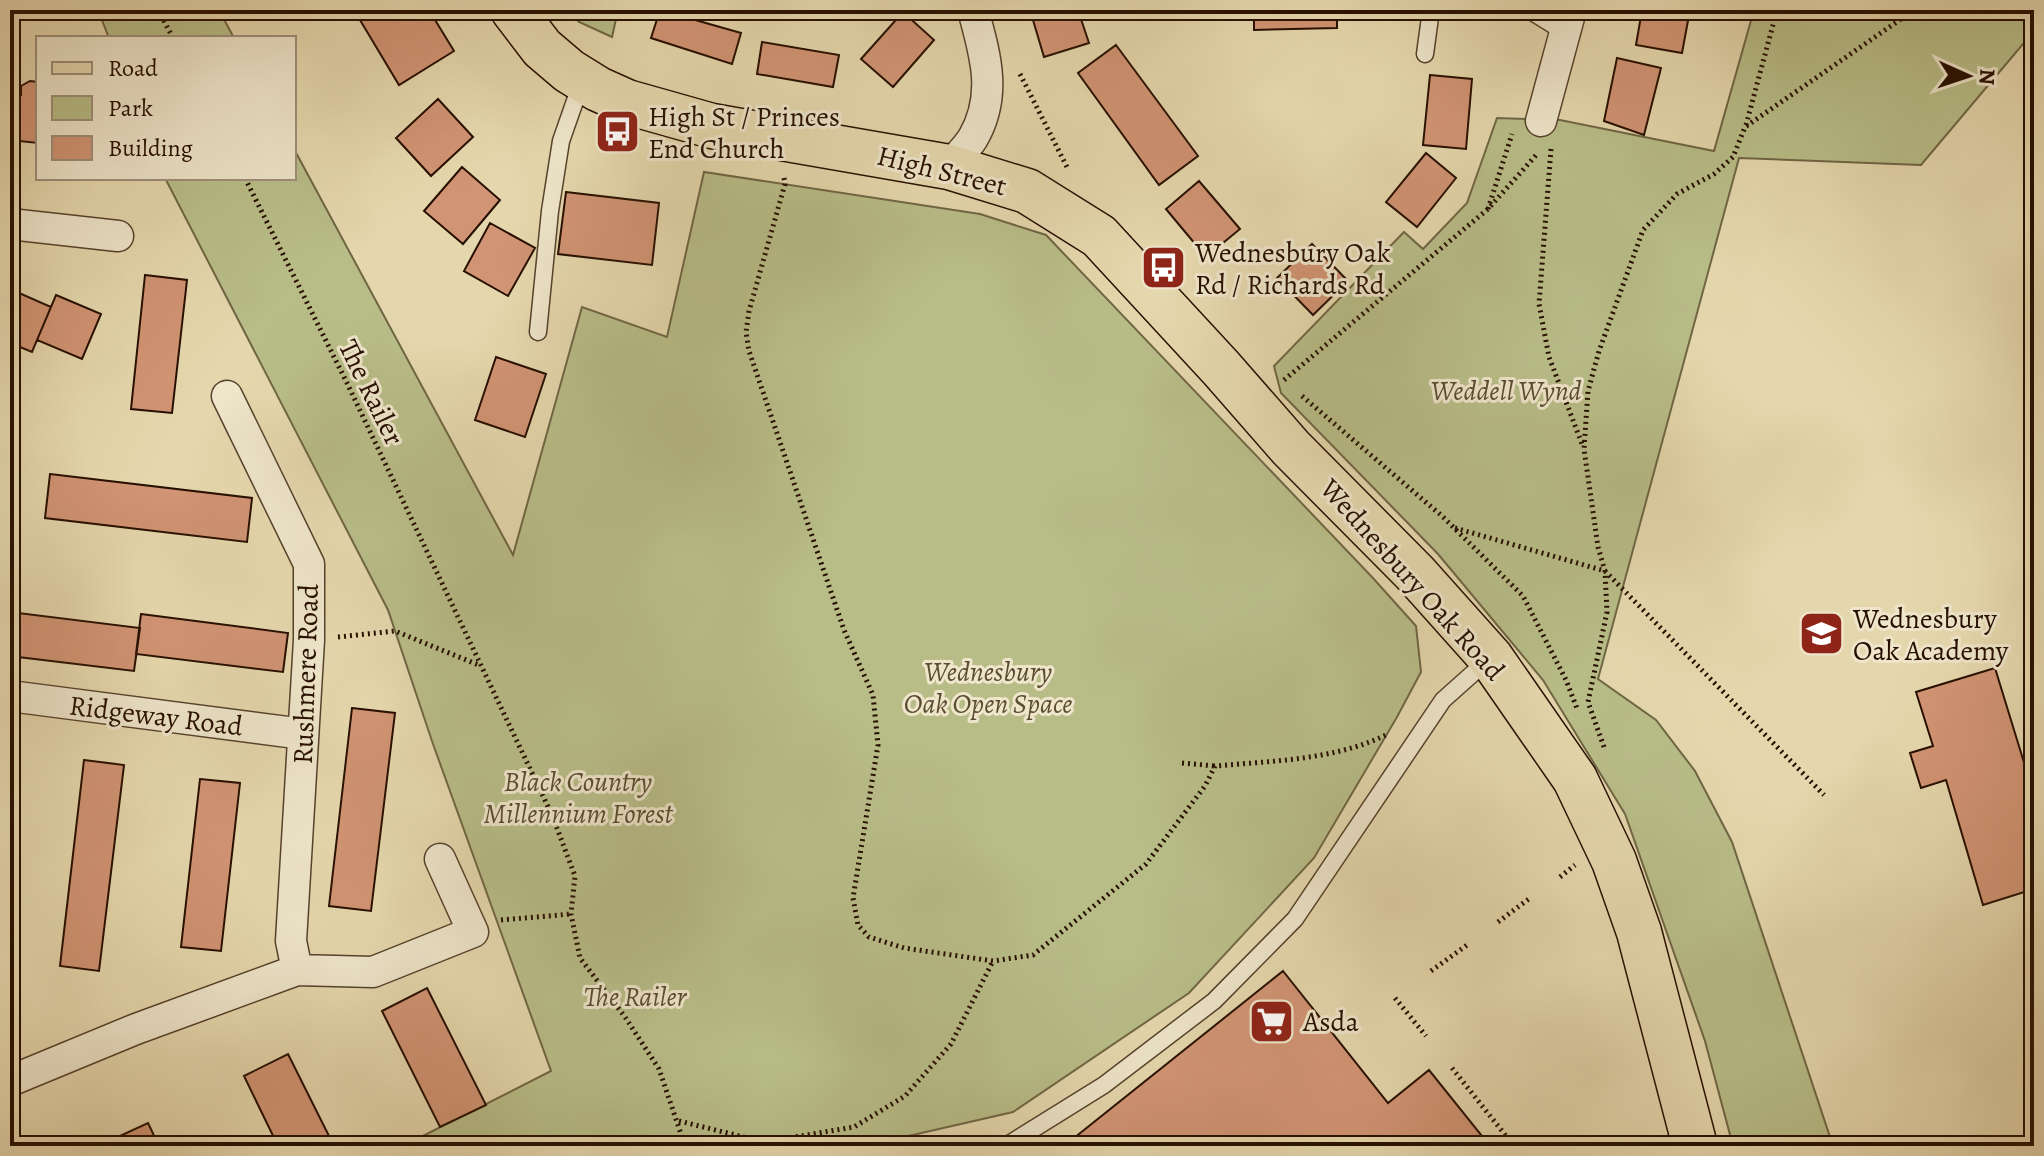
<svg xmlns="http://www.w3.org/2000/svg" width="2044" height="1156" font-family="Alegreya,serif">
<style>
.green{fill:#b8bd88;stroke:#706644;stroke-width:2}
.building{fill:#d19474;stroke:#270f00;stroke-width:2}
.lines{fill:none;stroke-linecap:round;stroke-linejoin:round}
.service-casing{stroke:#56412b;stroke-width:19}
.minor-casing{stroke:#56412b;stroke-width:33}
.primary-casing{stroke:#270f00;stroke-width:47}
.path{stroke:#270f00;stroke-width:5;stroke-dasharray:2 4;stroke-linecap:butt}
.service{stroke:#eee5ca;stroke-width:16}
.minor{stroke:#eee5ca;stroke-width:30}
.primary{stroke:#e5d7ad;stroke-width:44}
.labels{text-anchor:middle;stroke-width:6;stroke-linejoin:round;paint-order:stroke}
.poi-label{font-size:28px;fill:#270f00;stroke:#eee5ca;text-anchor:start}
.street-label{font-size:28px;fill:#270f00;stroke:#eee5ca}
.park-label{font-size:28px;font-style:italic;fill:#5a4c30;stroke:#eee5ca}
</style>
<rect width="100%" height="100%" fill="#e5d7ad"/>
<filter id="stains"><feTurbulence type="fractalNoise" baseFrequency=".0025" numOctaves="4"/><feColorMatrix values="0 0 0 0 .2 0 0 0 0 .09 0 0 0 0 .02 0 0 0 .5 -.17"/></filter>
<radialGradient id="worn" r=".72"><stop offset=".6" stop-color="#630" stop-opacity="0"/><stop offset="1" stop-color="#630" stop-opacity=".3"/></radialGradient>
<path class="green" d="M98,10H219L234,38H109Z
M568,10H618L612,37L579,22Z
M1754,10H2034V31L1921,165L1739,158L1598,679L1656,720L1695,771L1732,842L1833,1146H1733L1705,1041L1625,814L1543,680L1438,554L1281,393L1274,366L1404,232L1423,249L1467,203L1497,118L1560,120L1714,151Z
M294,149L513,555L582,307L667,337L704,172L980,214L1046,235L1372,577L1416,626L1421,672L1397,717L1314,858L1189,993L1013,1112L878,1143L775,1146L774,1141H758V1146H403L551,1071L433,744L388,610L165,178H294Z"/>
<path class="building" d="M354,10H429L454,51L399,85Z
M660,10L741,33L732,64L651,38Z
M1030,10H1078L1089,43L1044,57Z
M1254,10H1337V28L1254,30Z
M1642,10H1690L1682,53L1636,45Z
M903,12L934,40L893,87L861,59Z
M762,42L839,55L833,87L757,74Z
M1116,45L1198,156L1159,185L1078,73Z
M1617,58L1661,68L1644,135L1604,121Z
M1430,75L1472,79L1466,149L1423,145Z
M30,81L38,82V143L10,140V94L21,95V86Z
M438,99L473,137L431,176L396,138Z
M1426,153L1456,178L1417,227L1386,202Z
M462,167L500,200L463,244L424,211Z
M1199,181L1240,229L1206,257L1166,209Z
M566,192L659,203L652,265L558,254Z
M490,223L535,248L508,296L464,271Z
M1312,244L1348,281L1313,315L1277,278Z
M145,275L187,280L172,413L131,409Z
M10,289L51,307L32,352L10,343Z
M56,295L101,314L82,359L37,340Z
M496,357L546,374L525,437L475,420Z
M50,474L252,498L247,542L45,518Z
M10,612L140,628L134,671L10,656Z
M141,614L288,633L283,672L136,654Z
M1995,668L2026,769L2034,767V889L1983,905L1946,780L1921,788L1910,753L1933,746L1916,692Z
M352,708L395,713L371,911L329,906Z
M84,760L124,765L99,971L60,966Z
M200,779L240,783L221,951L181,947Z
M1283,971L1388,1103L1429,1070L1490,1146H1064Z
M427,988L486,1105L440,1127L382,1011Z
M288,1054L334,1146H278L244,1076Z
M148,1123L159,1146H112L109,1141Z"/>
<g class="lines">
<defs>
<path id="service" d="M1529,10L1566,33
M1425,54L1431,10
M538,332L550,211L561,141L582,81
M1006,1146L1104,1085L1214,1001L1295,919L1443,700L1489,659"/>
<path id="minor" d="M1541,121L1571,10
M949,167C956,158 967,148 973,138C998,95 985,54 973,10
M10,224L118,236
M227,396L309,564V640L291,941L297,970L373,972L473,932L440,859
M10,696L303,734
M10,1081L136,1029L297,970"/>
<path id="primary" d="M513,10L542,48L569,71L598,89L627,102L712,126L949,167L1027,191L1099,236L1221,368L1291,448L1415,573L1491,658L1575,779L1614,861L1639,932L1695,1146"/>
</defs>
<use href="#service" class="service-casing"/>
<use href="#minor" class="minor-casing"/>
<use href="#primary" class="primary-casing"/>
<path class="path" d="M158,10L173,38
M1020,74L1068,169
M1746,125L1777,10
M1551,149L1539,304L1549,357L1582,444
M245,178L347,383L552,815L575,876L571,914L580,958L625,1017L659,1069L685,1146
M784,178L785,184L749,311L746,332L749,351L844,630L873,695L878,745L853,898L858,925L869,937L904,948L993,961L1033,955L1146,864L1205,786L1215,766C1272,761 1334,760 1386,735
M1488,209L1512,134
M1284,380L1488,209L1538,153
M1302,396L1442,516L1523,596L1566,680L1578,711
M1455,528L1605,571L1824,795
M338,637L395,631L481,666
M1604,747L1588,702L1607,612L1605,571L1598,547L1584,449L1588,391L1599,351L1643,230L1677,194L1714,174L1733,157L1745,127L1914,10
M1182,763L1215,766
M1560,877L1575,865
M501,920L571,914
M1498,922L1530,898
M1431,971L1467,945
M1395,998L1426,1036
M1452,1068L1514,1146
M679,1121L764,1142L854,1127L905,1096L951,1044L993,961"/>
<use href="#service" class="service"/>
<use href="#minor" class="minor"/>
<use href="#primary" class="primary"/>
</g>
<defs>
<symbol id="bus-square" viewBox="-11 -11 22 22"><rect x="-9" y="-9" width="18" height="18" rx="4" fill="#8f2418" stroke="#eee5ca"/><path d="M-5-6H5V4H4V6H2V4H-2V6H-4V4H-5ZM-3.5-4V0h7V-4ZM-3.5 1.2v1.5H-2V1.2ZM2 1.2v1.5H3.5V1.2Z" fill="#fff"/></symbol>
<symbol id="school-square" viewBox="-11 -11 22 22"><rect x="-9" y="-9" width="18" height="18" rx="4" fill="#8f2418" stroke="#eee5ca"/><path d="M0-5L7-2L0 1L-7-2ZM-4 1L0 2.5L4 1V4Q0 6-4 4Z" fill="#fff"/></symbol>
<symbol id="supermarket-square" viewBox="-11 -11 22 22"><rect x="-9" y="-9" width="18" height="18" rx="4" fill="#8f2418" stroke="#eee5ca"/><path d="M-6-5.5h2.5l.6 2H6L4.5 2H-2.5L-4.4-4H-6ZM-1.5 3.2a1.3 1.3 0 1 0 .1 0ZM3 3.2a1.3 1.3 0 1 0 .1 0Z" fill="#fff"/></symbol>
</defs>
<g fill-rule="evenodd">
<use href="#bus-square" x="592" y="106" width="51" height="51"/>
<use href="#bus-square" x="1138" y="242" width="51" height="51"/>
<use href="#school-square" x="1796" y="608" width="51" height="51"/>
<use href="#supermarket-square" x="1246" y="996" width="51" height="51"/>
</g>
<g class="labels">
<g class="poi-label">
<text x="648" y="126">High St / Princes<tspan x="648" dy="32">End Church</tspan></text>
<text x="1195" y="262">Wednesbury Oak<tspan x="1195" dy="32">Rd / Richards Rd</tspan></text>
<text x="1853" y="628">Wednesbury<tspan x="1853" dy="32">Oak Academy</tspan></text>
<text x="1303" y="1031">Asda</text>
</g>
<g class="street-label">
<text transform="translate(942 170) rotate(14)" y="10">High Street</text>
<text transform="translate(372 392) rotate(64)" y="10">The Railer</text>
<text transform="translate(1413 579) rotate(48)" y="10">Wednesbury Oak Road</text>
<text transform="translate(305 674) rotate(-88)" y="10">Rushmere Road</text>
<text transform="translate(156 715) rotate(7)" y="10">Ridgeway Road</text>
</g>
<g class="park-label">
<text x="1506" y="400">Weddell Wynd</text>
<text x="988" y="681">Wednesbury<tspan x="988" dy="32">Oak Open Space</tspan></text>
<text x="578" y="791">Black Country<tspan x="578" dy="32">Millennium Forest</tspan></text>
<text x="635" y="1006">The Railer</text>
</g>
</g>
<rect width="2044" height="1156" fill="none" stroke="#e5d7ad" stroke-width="40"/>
<rect x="12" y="12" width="2020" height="1132" fill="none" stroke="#270f00" stroke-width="4"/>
<rect x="20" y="20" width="2004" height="1116" fill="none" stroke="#270f00" stroke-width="2"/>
<rect x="36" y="36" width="260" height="144" fill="#eee5ca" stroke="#9e8f79" stroke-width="2"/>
<rect x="52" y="62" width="40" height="12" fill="#e5d7ad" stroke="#9e8f79" stroke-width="2"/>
<text x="108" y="76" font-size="24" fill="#270f00">Road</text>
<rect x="52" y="96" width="40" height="24" fill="#b8bd88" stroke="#9e8f79" stroke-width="2"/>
<text x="108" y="116" font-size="24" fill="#270f00">Park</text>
<rect x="52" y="136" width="40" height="24" fill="#d19474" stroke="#9e8f79" stroke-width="2"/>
<text x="108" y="156" font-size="24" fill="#270f00">Building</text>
<g transform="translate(1968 76) rotate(93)" stroke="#eee5ca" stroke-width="6" paint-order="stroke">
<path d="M0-6L14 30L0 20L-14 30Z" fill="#270f00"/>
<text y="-12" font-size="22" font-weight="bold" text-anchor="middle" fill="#270f00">N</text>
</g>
<rect width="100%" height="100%" filter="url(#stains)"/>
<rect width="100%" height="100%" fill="url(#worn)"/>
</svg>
